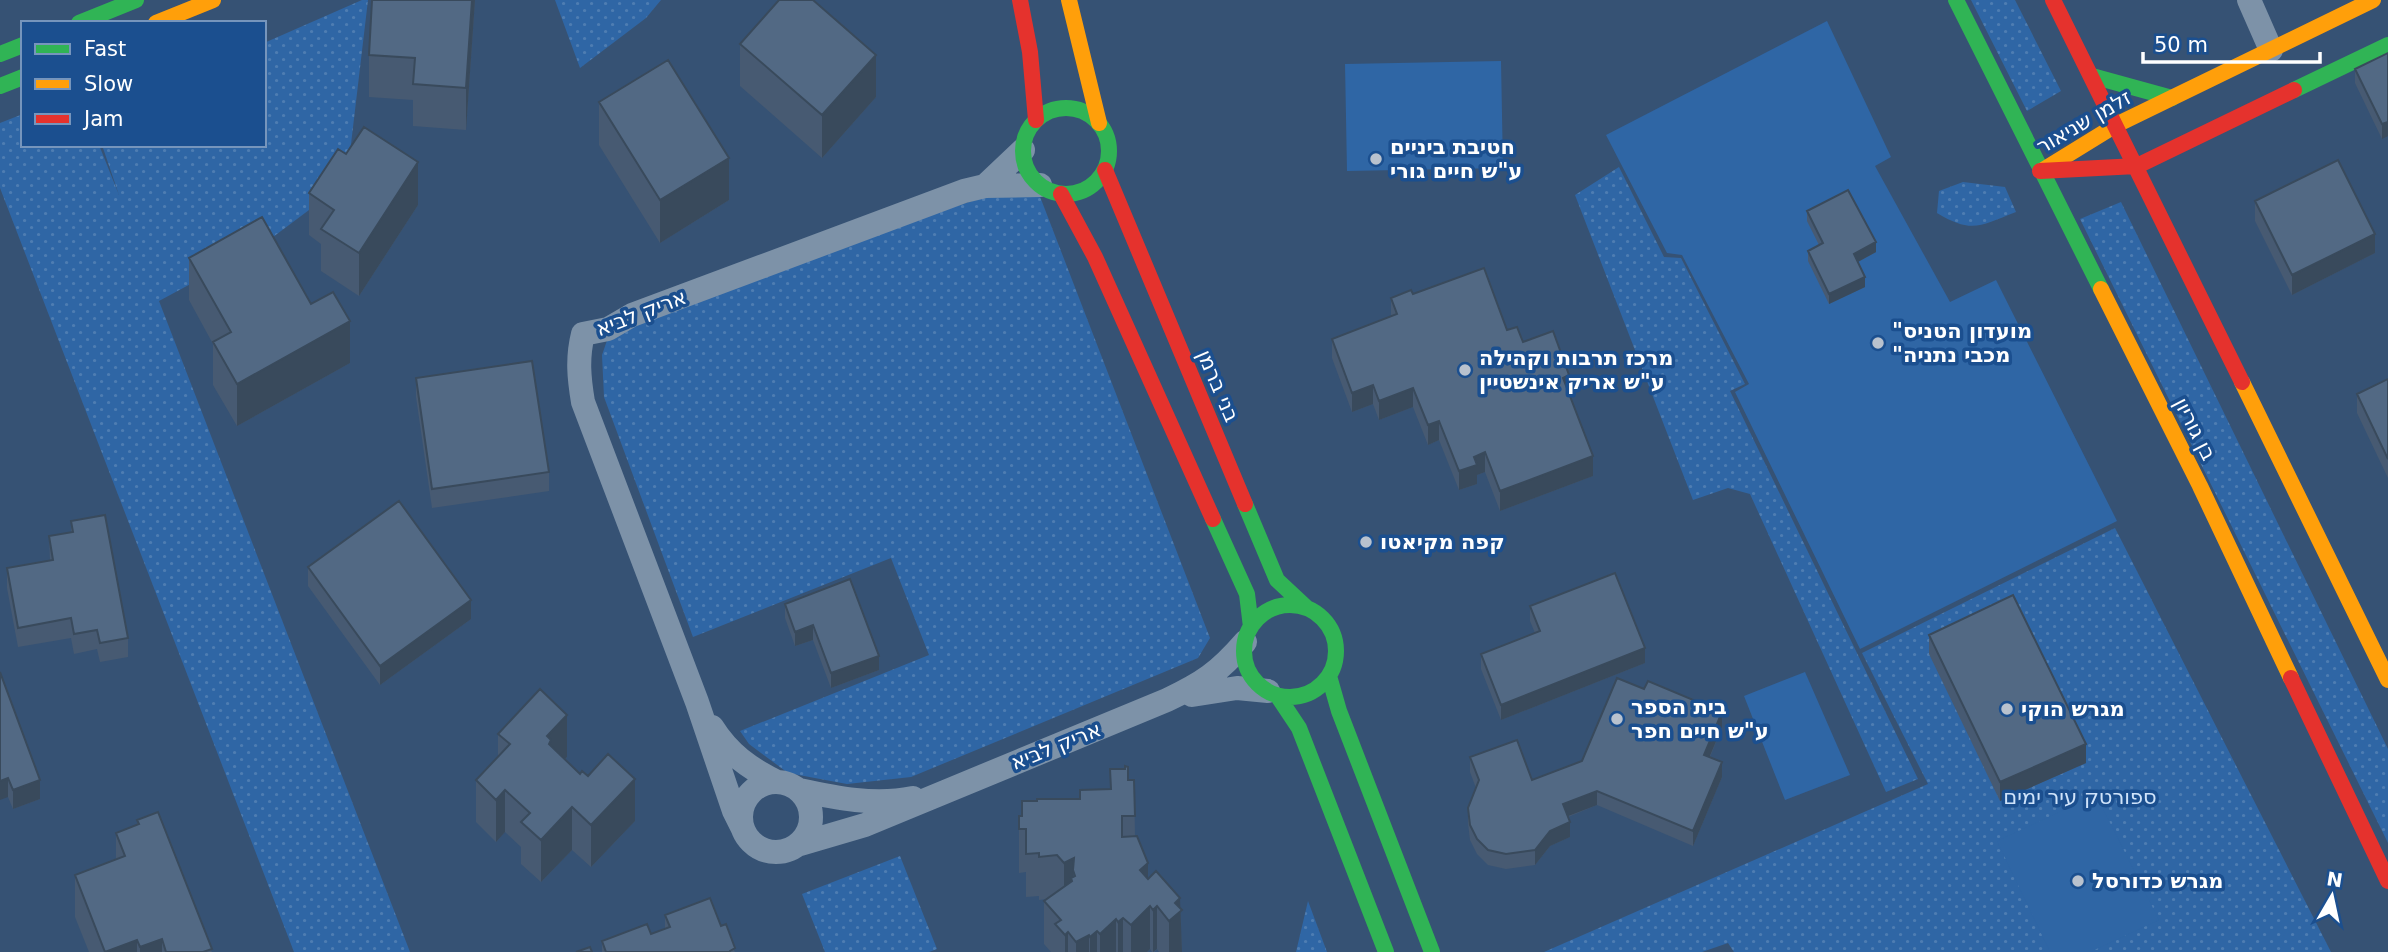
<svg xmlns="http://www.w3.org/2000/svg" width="2388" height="952" font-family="'DejaVu Sans','Noto Sans Hebrew',sans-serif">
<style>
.grass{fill:url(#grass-dots)}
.pitch{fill:#2f66a5}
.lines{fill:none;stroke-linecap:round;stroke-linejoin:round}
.street{stroke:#7d92a8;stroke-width:24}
.fast{stroke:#30b455;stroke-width:16}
.slow{stroke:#ff9f0a;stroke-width:16}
.jam{stroke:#e5322d;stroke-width:16}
.wall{fill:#475a72}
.shaded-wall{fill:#394a5c}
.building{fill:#526984;stroke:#394a5c;stroke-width:2}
.poi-dot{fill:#b9c2ce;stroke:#1b4f8f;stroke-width:2.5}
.labels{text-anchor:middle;stroke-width:7;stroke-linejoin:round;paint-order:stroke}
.street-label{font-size:21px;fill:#fff;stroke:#1b4f8f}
.poi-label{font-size:21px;font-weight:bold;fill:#fff;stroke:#1b4f8f;text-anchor:start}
.park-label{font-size:21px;fill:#cfe3fa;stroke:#1b4f8f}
</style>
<defs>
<pattern id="grass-dots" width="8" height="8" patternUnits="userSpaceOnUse" patternTransform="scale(1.75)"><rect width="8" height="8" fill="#2f66a5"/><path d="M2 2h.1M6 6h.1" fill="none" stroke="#4e7db2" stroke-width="1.8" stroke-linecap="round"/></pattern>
</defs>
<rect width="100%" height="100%" fill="#365274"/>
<path class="grass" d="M362,0H368L349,161L309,210L261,246L159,301L410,952H294L0,188V123L23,114V145H99L119,195L102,145H264V43Z
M555,0H661L646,18L580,68Z
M1971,0H2015L2061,91L2027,111Z
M1619,167L1664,257L1681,258L1745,384L1730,391L1918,779L1886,792L1750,494L1728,488L1693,500L1575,195Z
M1034,181L1210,638L1198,658L911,777L847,784L788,773L749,744L740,731L929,655L891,558L693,637L604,397L602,355L612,326L637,309Z
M1963,182L2005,187L2016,212C1980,226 1972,234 1937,213L1939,191Z
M2121,202L2388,749V843L2080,219Z
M2115,528L2331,952H1734L1728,943L1702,952H1544L1928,784L1862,653Z
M900,856L937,949L929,952H825L802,894Z
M1308,901L1327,952H1296Z"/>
<path class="pitch" d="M1827,21L1891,157L1875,166L1950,302L1996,280L2117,521L1860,649L1735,392L1749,384L1682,255L1667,253L1606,135Z
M1501,61L1503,168L1347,171L1345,64Z
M1805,672L1850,775L1785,800L1744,696Z
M2096,795L2159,920L2090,952H2050L1997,841Z"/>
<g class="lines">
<path class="street" d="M2249,0L2271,50
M985,186L1023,150
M1192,695L1237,688L1268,691
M712,727C729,754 749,768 777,782
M741 817a35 35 0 1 1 70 0a35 35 0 1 1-70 0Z
M799,790C836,798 875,806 913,798
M744,831L734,811L697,702L583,402C579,378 577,358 583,334L608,329L632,315L964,191L985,186L1040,185
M797,845L865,825L1167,700C1203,683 1219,672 1245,642"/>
<path class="fast" d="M1956,0L2101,289
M79,23L136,0
M0,54L23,45
M2092,76L2172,98
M0,86L23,77
M2294,90L2388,45
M1023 151a43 43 0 1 1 86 0a43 43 0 1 1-86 0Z
M1245,504L1277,580L1307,608
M1213,519L1247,594L1251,627
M1244 651a46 46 0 1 1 92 0a46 46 0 1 1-92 0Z
M1329,676L1339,711L1432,952
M1277,695L1299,728L1386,952"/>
<path class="slow" d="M1069,0L1099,123
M156,23L213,0
M2043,170L2116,125L2373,0
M2101,289L2200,486L2291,678
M2242,382L2388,680"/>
<path class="jam" d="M1020,0L1030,52L1036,120
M2053,0L2242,382
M1105,170L1245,504
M2040,171L2137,166L2294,90
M1061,194L1095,257L1213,519
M2291,678L2388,881"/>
</g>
<path class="wall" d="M475,0L466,130L413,126V100L369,97V55Z
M740,44L876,97L822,158L740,86Z
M2388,53L2382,139L2355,83V69Z
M599,102L729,200L660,243L599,145Z
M309,193L418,205L359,296L321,271V244L309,235Z
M2255,201L2375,253L2292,295L2255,221Z
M1807,211L1876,252L1858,262L1865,287L1829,304L1808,261V251L1819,245L1807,221Z
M189,258L311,304L350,363L237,426L213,385V344L189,300Z
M1413,294L1507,330L1523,342L1569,393L1593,476L1500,511L1485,472L1477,475V484L1459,490L1439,440L1428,445L1413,407L1379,420L1373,404L1352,412L1332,358V339L1391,317V298Z
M416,378L549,472V491L432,508L416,397Z
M2388,379V478L2357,413V394Z
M71,521L128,638V657L100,662L97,649L74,654L71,638L18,647L7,588V568L50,561L49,536L71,532Z
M308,567L471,619L380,685L308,586Z
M785,604L879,670L831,688L813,640L795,646L785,618Z
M1530,606L1645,663L1501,720L1481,669V654L1535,633L1530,621Z
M1929,635L2086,763L2000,801L1929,654Z
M0,672L40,799L13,809L8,797Z
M1722,727L1710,757L1722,777L1693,846L1597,805L1568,817L1570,837L1550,846L1535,865L1506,869L1488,865L1477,854L1470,840L1468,823V808L1476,788L1470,772V757L1532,780Z
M498,734L567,757L565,759L580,774L635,821L591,867L572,850L541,882L521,864V847L505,832L496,842L476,822V780L498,756Z
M1128,780H1134L1135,836L1148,878L1180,909L1182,952H1159L1157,949L1154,952H1152L1150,949L1147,952H1051L1044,944V901L1047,899L1039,900V896L1026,897V872L1019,873V816H1022V801H1037L1080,799V790L1110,789Z
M137,820L212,952H89L75,917V875L116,859V833L137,825Z
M665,915L721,926L735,952H602V941L651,934L665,929Z"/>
<path class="shaded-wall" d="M472,0H475L466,130V88Z
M876,55V97L822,158V115Z
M2388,122V136L2382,139V124Z
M729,158V200L660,243V200Z
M418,162V205L359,296V253Z
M2375,234V253L2292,295V275Z
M1876,242V252L1854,264V254Z
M1865,277V287L1829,304V294Z
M350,321V363L237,426V384Z
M1569,375V394L1563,378Z
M1373,385V404L1352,412V393Z
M1413,388V407L1379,420V401Z
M1439,421V440L1428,445V425Z
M1485,452V472L1477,475V484L1459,490V471L1474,457Z
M1593,456V476L1500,511V491Z
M471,600V619L380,685V666Z
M813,625V640L795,646V632Z
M1645,648V663L1501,720V705Z
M879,656V670L831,688V673Z
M1722,712V727L1704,770V755Z
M567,715V757L551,773L547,736Z
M2086,744V763L2000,801V782Z
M1722,762V777L1693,846V831Z
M8,778V797L0,800V781Z
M635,779V821L591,867V825Z
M40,780V799L13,809V790Z
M505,790V832L496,842V800Z
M1597,791V805L1563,818V804Z
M572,807V850L541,882V840Z
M1570,822V837L1550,846L1535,865V850L1550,831Z
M1074,858L1073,902L1072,881L1071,878V903L1064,906V863Z
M1148,863V906L1140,870Z
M1180,898L1182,952H1169V921L1175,903Z
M1150,906V949L1147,952H1131V925Z
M1157,906V949L1153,952V910Z
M1123,918V952H1118V922Z
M1116,919V952H1100V934Z
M1097,931V952H1090V937Z
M1068,932V952H1065V935Z
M1089,935V952H1076V942Z
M162,939V952H140V947Z
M137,940V952H106Z"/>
<path class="building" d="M372,0H472L466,88L413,84L415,58L369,55Z
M779,0H813L876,55L822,115L740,44Z
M2388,53V122L2382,124L2355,69Z
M668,60L729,158L660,200L599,102Z
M364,127L418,162L359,253L321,229L334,210L309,193L338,149L346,154Z
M2338,160L2375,234L2292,275L2255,201Z
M1848,190L1876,242L1854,254L1865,277L1829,294L1808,251L1823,243L1807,211Z
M262,217L311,304L333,292L350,321L237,384L213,342L231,332L189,258Z
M1484,268L1507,330L1517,327L1523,342L1553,331L1569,375L1563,378L1593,456L1500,491L1485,452L1474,457L1477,465L1459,471L1439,421L1428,425L1413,388L1379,401L1373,385L1352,393L1332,339L1397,314L1391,298L1411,290L1413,294Z
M532,361L549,472L432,489L416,378Z
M2388,379V459L2357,394Z
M399,501L471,600L380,666L308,567Z
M105,515L128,638L100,643L97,630L74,634L71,618L18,628L7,568L53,560L49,536L73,532L71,521Z
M1615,573L1645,648L1501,705L1481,654L1540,631L1530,606Z
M850,579L879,656L831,673L813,625L795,632L785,604Z
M2013,595L2086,744L2000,782L1929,635Z
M0,672L40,780L13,790L8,778L0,781Z
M1617,678L1644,689L1648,681L1722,712L1704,755L1722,762L1693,831L1597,791L1563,804L1570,822L1550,831L1535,850L1506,854L1488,850L1477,839L1470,825L1468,808L1479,780L1470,757L1517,740L1532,780L1582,761Z
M540,689L567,715L547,736L551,740L549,744L580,774L582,771L588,776L608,754L635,779L591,825L572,807L541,840L521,822L530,813L505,790L496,800L476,780L510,744L498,734Z
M1125,766L1128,767V780H1134L1135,816H1122V837L1137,836L1148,863L1140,870L1148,879L1156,871L1180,898L1175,903L1182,910L1169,921L1157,906L1153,910L1150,906L1131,925L1123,918L1118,922L1116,919L1100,934L1097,931L1090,937L1089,935L1076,942L1068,932L1065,935L1055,924L1061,920L1044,901L1072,881L1071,878L1075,876L1073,870L1074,858L1064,863L1057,855L1039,857V853L1026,854V829H1019V816H1022V801H1037V799H1080V790L1111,789L1110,769H1125Z
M158,812L212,949L203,952H166L162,939L140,947L137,940L105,952L75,875L125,856L116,833L139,824L137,820Z
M710,898L721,926L726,924L735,948L730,951V952H606L602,941L647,924L651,934L670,927L665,915Z
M590,947L592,952H576Z"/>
<g class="poi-dot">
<circle cx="1376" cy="159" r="7"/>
<circle cx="1878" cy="343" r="7"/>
<circle cx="1465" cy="370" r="7"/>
<circle cx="1366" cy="542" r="7"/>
<circle cx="2007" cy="709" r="7"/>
<circle cx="1617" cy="719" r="7"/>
<circle cx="2078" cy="881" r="7"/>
</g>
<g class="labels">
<g class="street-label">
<text transform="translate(2084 122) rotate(-30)" y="7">זלמן שניאור</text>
<text transform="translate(641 313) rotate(-21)" y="7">אריק לביא</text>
<text transform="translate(1218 386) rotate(67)" y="7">בני ברמן</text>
<text transform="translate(2195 429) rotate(63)" y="7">בן גוריון</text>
<text transform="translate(1056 746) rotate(-22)" y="7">אריק לביא</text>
</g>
<g class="poi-label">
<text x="1390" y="154">חטיבת ביניים<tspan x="1390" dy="24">ע"ש חיים גורי</tspan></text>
<text x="1892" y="338">"מועדון הטניס<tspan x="1892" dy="24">"מכבי נתניה</tspan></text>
<text x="1479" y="365">מרכז תרבות וקהילה<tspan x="1479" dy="24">ע"ש אריק אינשטיין</tspan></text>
<text x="1380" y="549">קפה מקיאטו</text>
<text x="1631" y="714">בית הספר<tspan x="1631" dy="24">ע"ש חיים חפר</tspan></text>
<text x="2021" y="716">מגרש הוקי</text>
<text x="2092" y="888">מגרש כדורסל</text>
</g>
<g class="park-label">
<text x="2080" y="804">ספורטק עיר ימים</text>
</g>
</g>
<rect x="21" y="21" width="245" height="126" fill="#1b4f8f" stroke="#7695bc" stroke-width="2"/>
<rect x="35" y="44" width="35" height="10" fill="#30b455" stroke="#7695bc" stroke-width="2"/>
<text x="84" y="56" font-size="21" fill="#ffffff">Fast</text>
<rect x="35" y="79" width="35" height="10" fill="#ff9f0a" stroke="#7695bc" stroke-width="2"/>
<text x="84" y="91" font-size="21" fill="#ffffff">Slow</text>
<rect x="35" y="114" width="35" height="10" fill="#e5322d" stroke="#7695bc" stroke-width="2"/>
<text x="84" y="126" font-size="21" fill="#ffffff">Jam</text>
<g transform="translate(2332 896) rotate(9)" stroke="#1b4f8f" stroke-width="5" paint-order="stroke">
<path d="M0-5L12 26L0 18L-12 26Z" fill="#ffffff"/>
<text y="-10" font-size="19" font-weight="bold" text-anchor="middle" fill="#ffffff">N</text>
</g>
<path d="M2143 52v10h177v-10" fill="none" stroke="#ffffff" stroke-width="3.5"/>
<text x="2154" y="52" font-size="21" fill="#ffffff" stroke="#1b4f8f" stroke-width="5" paint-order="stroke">50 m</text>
</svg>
